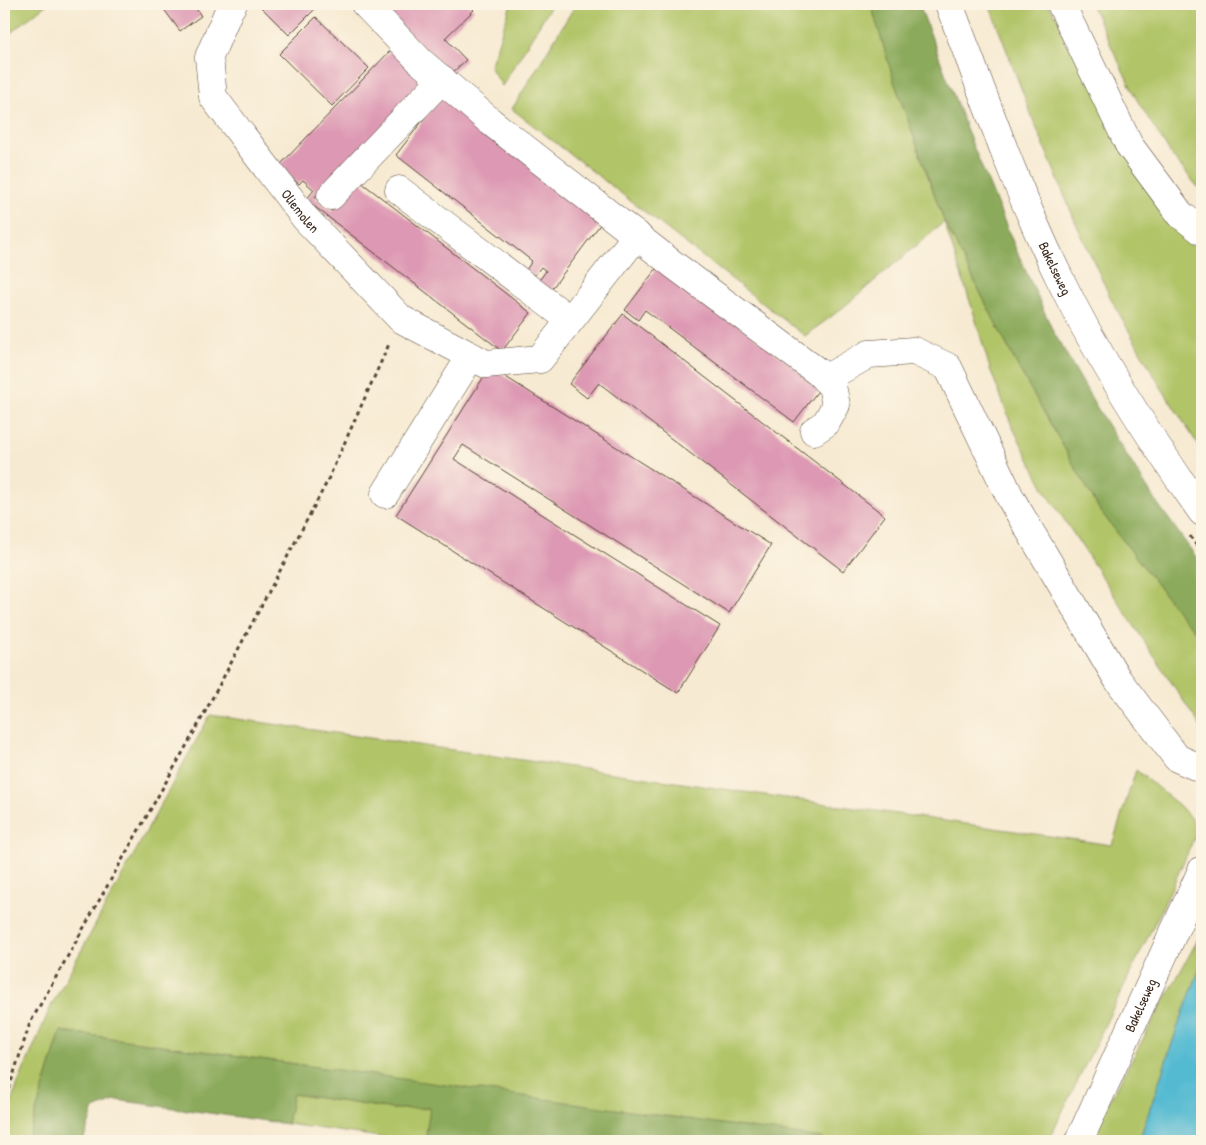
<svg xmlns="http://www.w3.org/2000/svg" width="1206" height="1145" font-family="'Patrick Hand',sans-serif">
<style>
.green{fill:#b1c468;stroke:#767743}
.forest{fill:#8caa5c;stroke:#646a3d}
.water{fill:#53bad1;stroke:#477278}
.building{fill:#dd99b3}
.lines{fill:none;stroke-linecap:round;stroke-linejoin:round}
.minor-casing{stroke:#574739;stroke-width:29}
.path{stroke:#574739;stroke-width:3;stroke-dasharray:4 4;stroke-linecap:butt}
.minor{stroke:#fff;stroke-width:28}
.labels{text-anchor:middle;stroke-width:5;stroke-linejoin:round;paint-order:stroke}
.street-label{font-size:14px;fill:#3b2a1e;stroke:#fcf5e5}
</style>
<rect width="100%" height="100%" fill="#fcf5e5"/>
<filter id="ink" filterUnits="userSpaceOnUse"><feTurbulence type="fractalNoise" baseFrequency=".02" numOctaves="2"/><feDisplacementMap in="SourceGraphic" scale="10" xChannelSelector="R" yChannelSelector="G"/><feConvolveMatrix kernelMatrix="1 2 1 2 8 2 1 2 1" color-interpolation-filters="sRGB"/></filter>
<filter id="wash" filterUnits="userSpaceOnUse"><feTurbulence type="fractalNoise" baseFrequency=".0096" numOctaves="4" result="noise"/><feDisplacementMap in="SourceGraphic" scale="20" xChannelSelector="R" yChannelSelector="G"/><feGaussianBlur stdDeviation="1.12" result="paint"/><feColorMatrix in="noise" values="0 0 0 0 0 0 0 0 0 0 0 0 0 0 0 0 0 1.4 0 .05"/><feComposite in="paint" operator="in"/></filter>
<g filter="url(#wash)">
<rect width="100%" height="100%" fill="#f7ead2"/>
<path class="green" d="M4,4H47L4,38Z
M511,4H552L502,86L490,67Z
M576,4H871L894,81L944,221L1017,365L1099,509L1182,617L1202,639V729L1046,492L1012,426L990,369L974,314L944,222L840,310L805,336L512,109Z
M989,4H1048L1202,239V451L1159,384L1112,301L1075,221L1032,117Z
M1091,4H1202V192L1172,156L1137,100Z
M210,715L1112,845L1136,770L1180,806L1199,828L1168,896L1048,1141H822V1139L61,1031L27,1141H4V1127L18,1083L51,1006Z
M1202,932V963L1178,1026L1139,1141H1087Z
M292,1094L393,1109L431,1108L425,1141H387V1138L287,1124Z"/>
<path class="forest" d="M871,4H919L971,141L1015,247L1053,331L1103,418L1155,500L1202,565V639L1182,617L1099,509L1017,365L944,221L894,81Z
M61,1031L822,1138V1141H425L430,1108L393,1109L293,1094L287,1124L117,1100L94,1109L83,1141H27Z"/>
<path class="water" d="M1202,963V1141H1139L1178,1026Z"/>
<g id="blocks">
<path class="building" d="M160,4H193L201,16L180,31Z
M258,4H320L289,35Z
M380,4H468L474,10L445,38L466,60L450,75Z
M316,17L369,68L332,106L279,54Z
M393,48L427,82L315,197L332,211L357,179L531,313L502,351L306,200L314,190L303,180L299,184L279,166Z
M444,93L605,218L550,291L538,282L546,271L541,267L534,276L526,270L532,261L396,155Z
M659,265L821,387L794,422L645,310L638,320L625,310Z
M623,314L885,516L843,571L599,383L587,398L569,384Z
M490,367L771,545L729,613L463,445L454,459L720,626L678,693L396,515Z"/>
</g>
</g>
<g filter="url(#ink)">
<use href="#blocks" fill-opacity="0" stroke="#574739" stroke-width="1"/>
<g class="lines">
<defs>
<g id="minor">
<path id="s1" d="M233,4L229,10L209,57L213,97L305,218L401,319L486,364L540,359L637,235"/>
<path d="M365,4L421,62L491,122L674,265L818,372L832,386L836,405L826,423L814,431"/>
<path id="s2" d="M949,4C984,96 1016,189 1059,277C1099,360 1149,437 1202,512"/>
<path d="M1061,4L1129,145L1181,215L1202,231"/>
<path d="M399,190L570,320"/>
<path d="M331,196L442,79"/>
<path d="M825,379L869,354L914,351L948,367L1011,499L1118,680L1177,758L1202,769"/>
<path d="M385,494L471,356"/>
<path id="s3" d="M1079,1141L1202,870"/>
</g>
</defs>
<use href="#minor" class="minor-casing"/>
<path class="path" d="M1190,536L1202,553
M4,1104L30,1023L197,727L326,484L390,342"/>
<use href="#minor" class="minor"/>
</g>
</g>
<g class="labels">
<g class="street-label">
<text dy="5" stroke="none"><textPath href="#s1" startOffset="242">Oliemolen</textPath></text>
<text dy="5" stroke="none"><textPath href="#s2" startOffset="285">Bakelseweg</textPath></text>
<text dy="5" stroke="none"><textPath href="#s3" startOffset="149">Bakelseweg</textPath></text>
</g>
</g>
<rect width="1206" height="1145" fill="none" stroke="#fcf5e5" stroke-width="20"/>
</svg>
